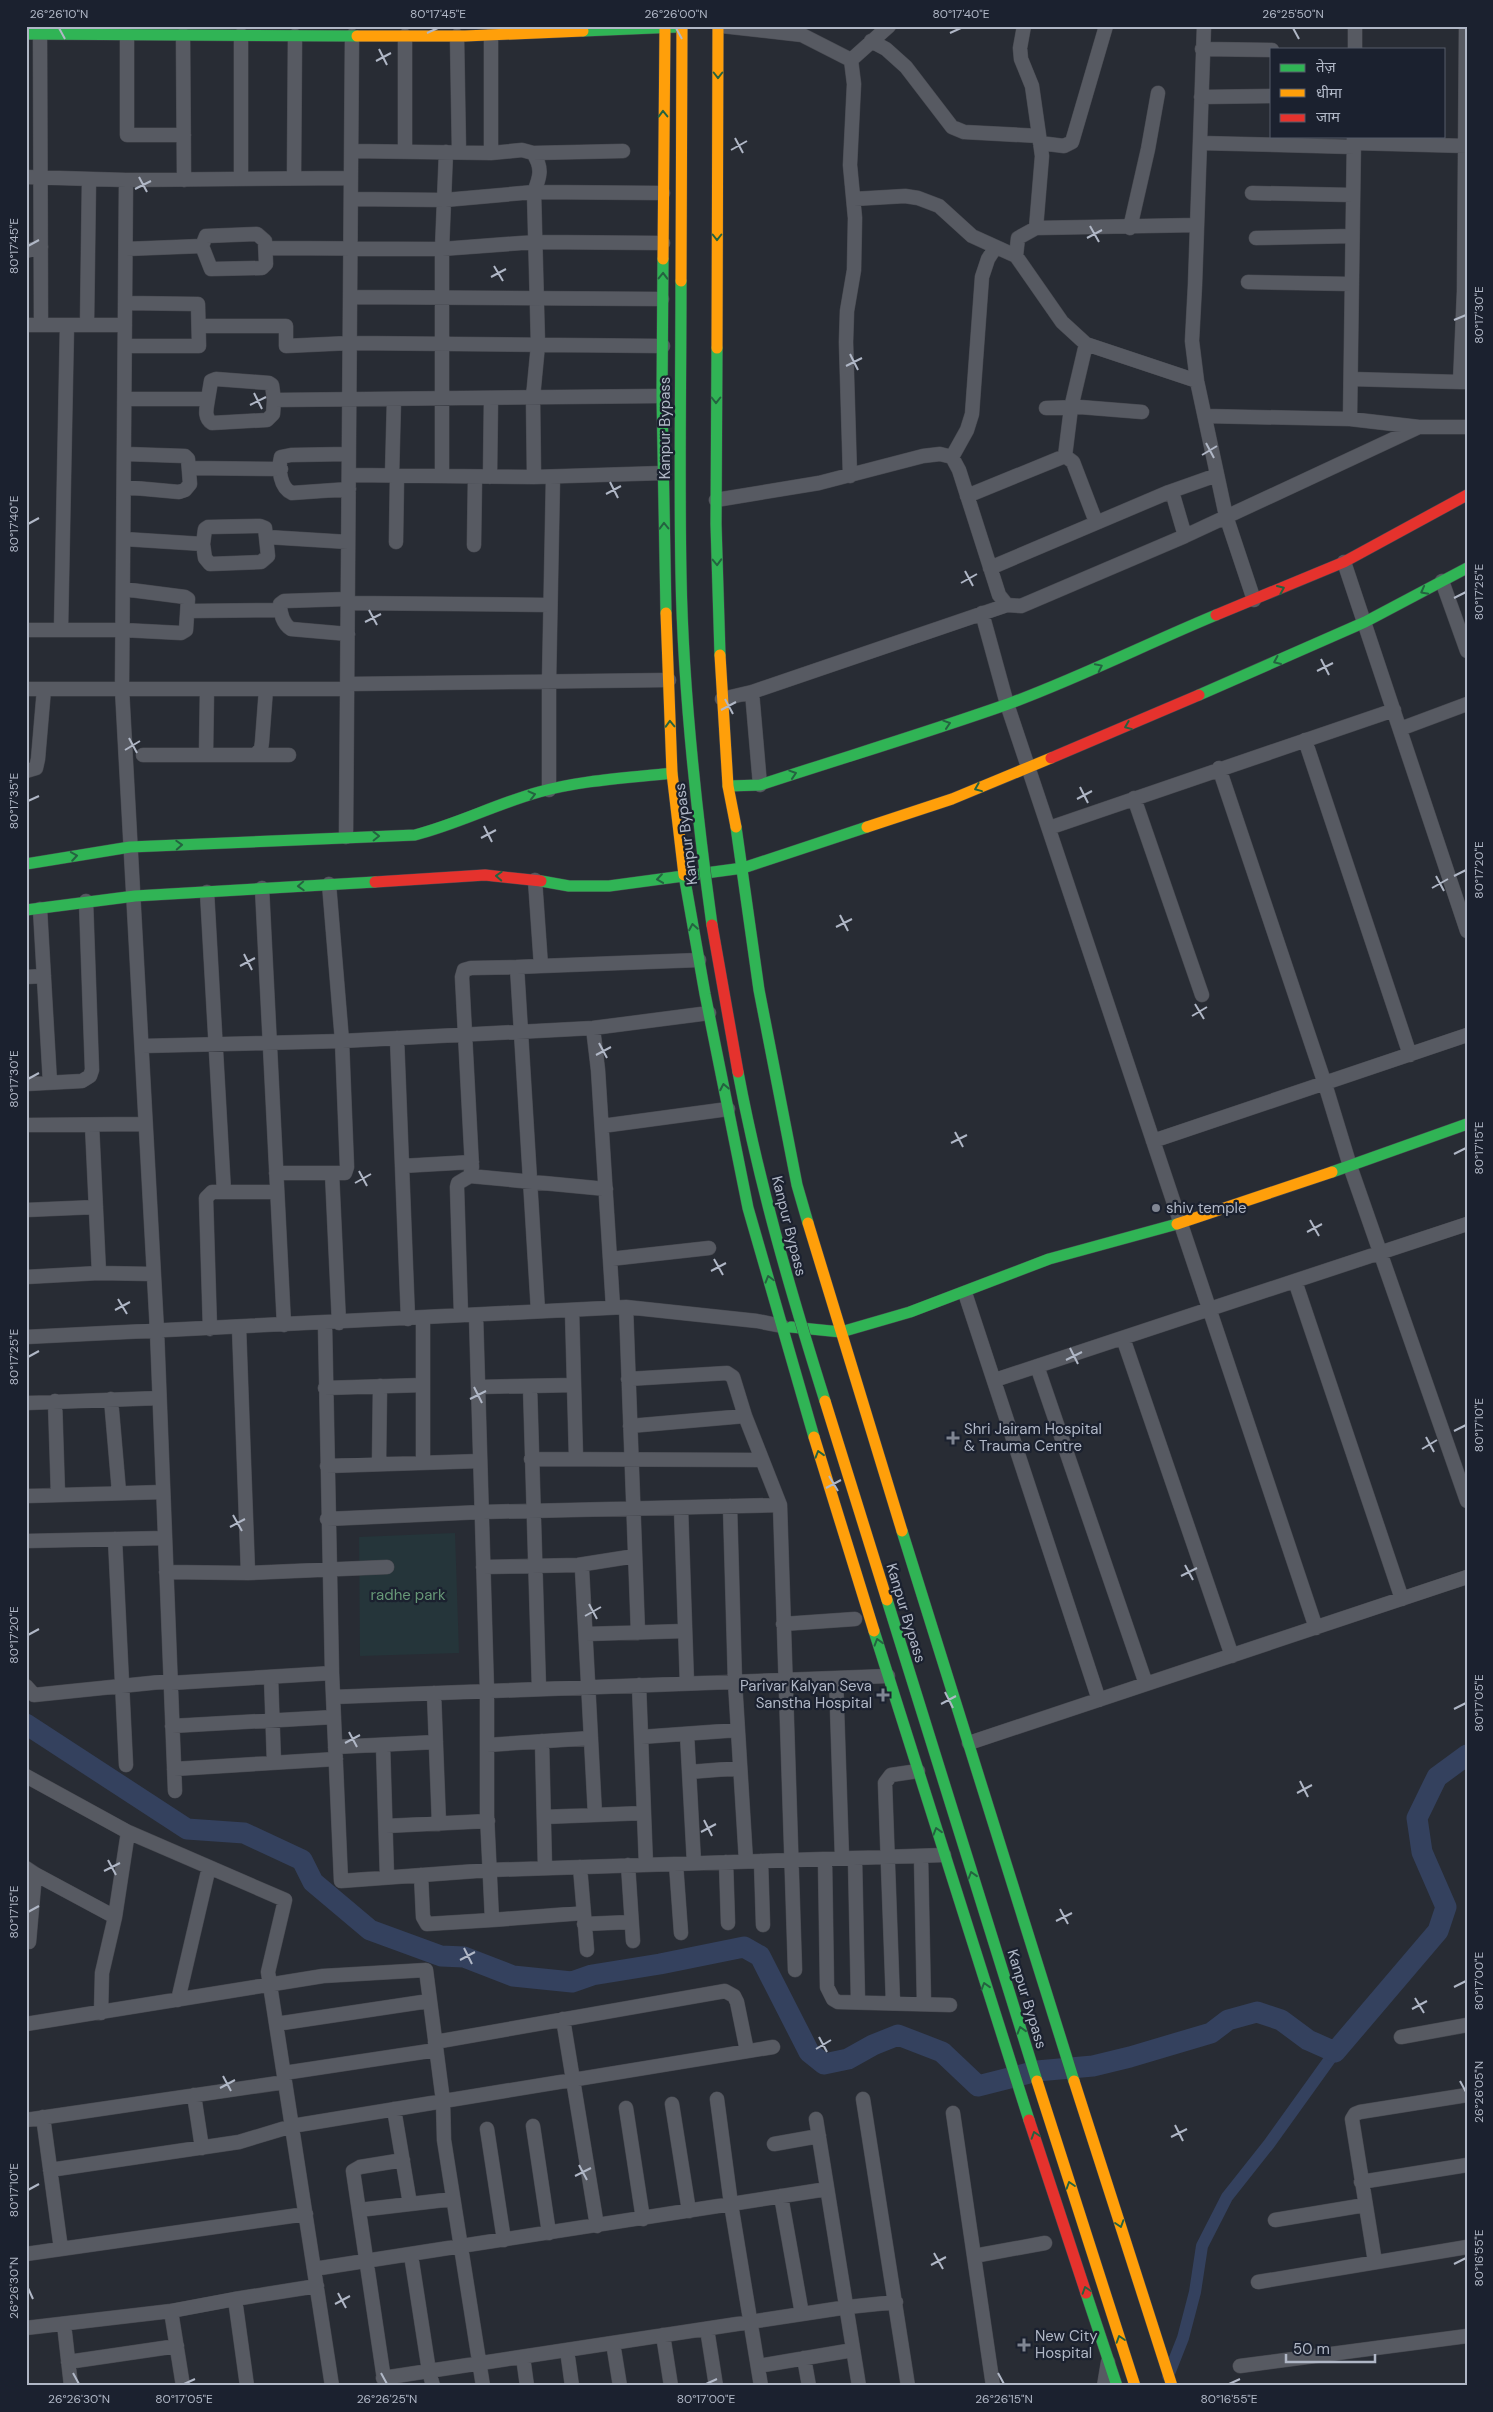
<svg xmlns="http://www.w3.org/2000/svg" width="1493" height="2412" font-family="'DM Sans','Noto Sans Devanagari',sans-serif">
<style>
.green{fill:#25353a}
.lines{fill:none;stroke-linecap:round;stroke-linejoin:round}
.canal{stroke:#34415e;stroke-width:12}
.river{stroke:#34415e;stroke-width:21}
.street-casing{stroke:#46484f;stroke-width:15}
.fast-casing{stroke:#46484f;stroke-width:12}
.slow-casing{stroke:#46484f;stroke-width:12}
.jam-casing{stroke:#46484f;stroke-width:12}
.street{stroke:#575a62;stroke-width:14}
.fast{stroke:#30b455;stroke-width:11}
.slow{stroke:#ff9f0a;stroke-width:11}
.jam{stroke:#e5322d;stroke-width:11}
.fast-bridge-casing{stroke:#44484f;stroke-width:12;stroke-linecap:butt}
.slow-bridge-casing{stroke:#44484f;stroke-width:12;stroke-linecap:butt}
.jam-bridge-casing{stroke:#44484f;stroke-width:12;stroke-linecap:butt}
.fast-bridge{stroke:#30b455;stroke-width:11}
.slow-bridge{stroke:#ff9f0a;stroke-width:11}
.jam-bridge{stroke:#e5322d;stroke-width:11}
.oneway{stroke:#246340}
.ticks{fill:none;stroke:#b0b7c6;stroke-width:2}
.poi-dot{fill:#808693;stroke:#1b212f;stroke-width:2}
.labels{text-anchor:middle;stroke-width:4.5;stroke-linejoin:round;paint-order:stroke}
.street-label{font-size:15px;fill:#b0b7c6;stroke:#1b212f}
.poi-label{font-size:15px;fill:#b0b7c6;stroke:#1b212f;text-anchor:start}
.park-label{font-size:15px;fill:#679877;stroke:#1b212f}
.neatline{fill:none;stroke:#b0b7c6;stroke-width:2}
.ticks-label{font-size:12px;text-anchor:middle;fill:#b0b7c6}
</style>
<rect width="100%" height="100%" fill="#282c34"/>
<path class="green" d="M26,696H29V762L26,763Z
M455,1533L459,1653L360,1656L359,1537Z"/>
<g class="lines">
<path class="canal" d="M1168,2376L1183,2338L1195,2292L1202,2246L1227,2197L1269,2144L1335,2052"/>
<path class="river" d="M26,1724L187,1829L244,1833L302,1860L313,1882L370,1930L441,1956L464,1957L513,1976L572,1982L592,1975L660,1964L744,1947L760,1956L809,2052L824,2064L848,2059L873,2045L898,2035L942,2052L978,2086L1037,2071L1093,2066L1130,2057L1211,2033L1228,2020L1257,2012L1281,2020L1308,2040L1335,2052L1438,1931L1446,1907L1422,1852L1417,1818L1437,1777L1467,1755"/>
<defs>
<path id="street" d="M722,26L802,35L851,60L854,84L850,165L855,218L854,270L847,311L846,342L850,476
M1024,26L1020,48L1021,59L1032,86L1042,156L1036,228
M1204,26L1195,285L1192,341L1197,381L1226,516L1254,600
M1466,26L1464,291L1460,382H1467
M40,34L41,325
M127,35V135H184
M183,35L184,180
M241,35V179
M405,36V152
M457,36L459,152
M871,41L886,49L906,67L952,127L964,132L1039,136
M1202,49L1272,50
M1355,49V26
M851,60L889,26
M1201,97L1272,96
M1040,143L1064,146L1072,142L1106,26
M1200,143L1354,147
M1354,143L1467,146
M352,151L491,153L522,150L533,153C543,168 540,177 534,192L538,345L533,397L534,477
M491,153V35
M533,153L623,151
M26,177L126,180L351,178
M294,178L295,36
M126,180L122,689L157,1331L175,1791
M1252,193L1353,195
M351,199L445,200L534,192L663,193
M854,199L905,196L918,198L939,206L972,236L1016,256L1062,322L1086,344L1197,381
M1130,228L1148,149L1158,93
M1256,238L1352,236
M266,248L442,249L535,242L663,243
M126,249L202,246L206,236L257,234L265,241L266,264L262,268L211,269L202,246
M26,251L41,247
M1016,256L1018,238L1036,228L1197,225
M1248,282L1352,284
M351,297L662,299
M26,325H125
M87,325L89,179
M199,326H286V346L350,343L663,346
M125,346H199L198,304L125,303
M1351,379L1460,382
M125,399H208C207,407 203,417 212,423L267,420L273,414L274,400L272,385L269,383L216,379L211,381L208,399
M274,400L662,396
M1046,408L1080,407L1142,412
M1205,416L1350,419L1419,427H1467
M1350,419L1354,136
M348,454L291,455L281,457C278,469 280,488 292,493L349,489
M1065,456L1071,408L1086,344
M952,457L967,430L972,414L982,277L988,259L995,248
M189,468L281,469
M349,475L534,477L663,473
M392,476L394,399
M442,476V249L446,152
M490,477L491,398
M124,487L179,492L185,490L190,484L188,459L185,456L126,454
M1169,492L1217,475
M967,496L1065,456L1073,462L1096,522
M716,500L819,483L923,456L940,454L952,457L959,470L999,595L1007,605L1021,606L1185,536L1419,427
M267,537L348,542
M124,539L203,544L205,529L208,527L260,526L265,528L268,556L261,562L210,564L205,558L203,544
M396,542L397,476
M474,545L475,477
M1344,562L1467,931
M990,568L1169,492L1173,495L1185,536
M1442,581L1467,651
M347,599L284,601L280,604C280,613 283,624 291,629L348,634
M348,603L550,605
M189,611L280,610
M982,613L1007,704L1316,1628
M26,630H123L181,633L186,630L188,599L185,597L123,589
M61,630L67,325
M347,684L669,680
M26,689H347
M752,692L760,785
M722,699L752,692L1007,605
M1400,729L1467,704
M1305,740L1410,1055
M143,755H289
M206,755L207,689
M255,755L261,749L262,742L266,689
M1219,768L1325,1084L1350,1166L1467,1501
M26,771L36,768L38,759L44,689
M549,790V683L553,477
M1134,798L1202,995
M1049,828L1394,710
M346,837L352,36
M535,880L541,966L517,967L538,1311
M329,884L342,1041L593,1028L709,1013
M262,888L284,1325
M207,892L224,1192
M40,909L50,1083
M541,966L699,960
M26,977L44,976
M593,1028L598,1070L613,1307
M397,1038L408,1319
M142,1046L342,1041L347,1167L345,1173H332L339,1323
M26,1084L82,1081L90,1076L92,1070L86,901
M26,1125L145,1124
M602,1126L728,1109
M1153,1141L1467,1035
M402,1166L472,1162
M276,1173H332
M470,1176L606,1189
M26,1210L96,1207
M610,1259L709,1248
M99,1273L153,1274
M26,1277L99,1273L92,1125
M1295,1281L1402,1599
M965,1293L1099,1700
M626,1307L638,1633
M572,1310L576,1458
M461,1315L457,1187L458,1183L470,1176L472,1167L462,977L464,970L471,968L517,967
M476,1315L487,1691V1815L492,1920L583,1913
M239,1327L248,1573L387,1567
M210,1329L206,1198L212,1192H277
M26,1337L626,1307L757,1321L782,1326
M1123,1338L1232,1656
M1037,1366L1146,1684
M628,1379L727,1373L733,1377L745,1416L780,1505
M995,1380L1467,1224
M530,1386L539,1689
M478,1387L574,1385
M325,1388L423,1385
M111,1399L119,1492
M55,1401L58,1495
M26,1403L159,1398
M630,1426L745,1416
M531,1459L762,1460
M423,1463V1318
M379,1464L380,1386
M327,1466L480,1461
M26,1496L163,1492
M730,1506L735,1682L746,1861
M681,1508L687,1684
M327,1519L482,1512L780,1505L795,1970
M115,1539L126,1765
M26,1541L165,1538
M578,1565L582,1569L595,1815
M483,1567L578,1565L635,1556
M166,1572L248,1573
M783,1624L855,1619
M586,1634L685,1631
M332,1673L341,1881L490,1870L944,1855
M271,1677L274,1763
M836,1678L842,1858
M171,1683L332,1673L325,1324
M639,1685L646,1865
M26,1686L34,1695L170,1681
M434,1693L439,1824
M333,1697L888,1676
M172,1726L334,1717
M687,1734L694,1863
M641,1737L738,1730
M542,1741L545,1868
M969,1743L1467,1577
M383,1745L387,1877
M487,1745L591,1738
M335,1747L436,1742
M174,1769L336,1759
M689,1772L740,1768
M26,1776L128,1832L285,1900L268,1972L332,2386
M544,1817L644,1813
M386,1826L488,1821
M921,1856L924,2004
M855,1858L858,2002
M825,1859L827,1987L833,1999L838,2002L950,2005
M761,1861L763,1925
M726,1862L728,1923
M676,1864L681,1933
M628,1865L633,1941
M580,1867L587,1950
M26,1868L35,1874L29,1942H26
M35,1874L115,1917
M421,1875L423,1917L427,1924L492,1920
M584,1924L631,1922
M178,2000L209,1867
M893,2003L885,1783L891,1775L918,1771
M101,2013L102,1973L115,1917L128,1832
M563,2019L597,2226
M26,2024L323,1976L426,1970L443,2101L444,2140L483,2386
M276,2024L429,2001
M1401,2037L1467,2025
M435,2042L725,1991L734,1996L737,2002L747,2051
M284,2073L436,2050
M194,2095L202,2148
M717,2099L731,2204L761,2386
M863,2099L908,2386
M672,2104L689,2211
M626,2108L643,2219
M394,2109L410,2204
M953,2113L993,2386
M43,2117L61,2249
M816,2119L859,2386
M26,2120L285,2082
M533,2126L549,2233
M487,2129L504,2240
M774,2144L819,2136
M50,2170L239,2142L292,2126L773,2047
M1361,2182L1467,2165
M781,2196L802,2314
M359,2210L453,2199
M1275,2220L1365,2205
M26,2254L306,2214
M411,2255L429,2371L433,2386
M974,2256L1045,2243
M1375,2262L1352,2119L1355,2114L1360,2112L1467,2095
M314,2269L827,2189
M1258,2282L1467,2247
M235,2299L317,2286
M171,2311L183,2386
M64,2324L71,2386
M26,2328L171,2311L235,2299L247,2386
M707,2329L716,2386
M663,2335L671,2386
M613,2343L620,2386
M567,2350L572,2386
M523,2357L527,2386
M804,2358L809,2386
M68,2362L177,2346
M758,2366L853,2350
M1240,2366L1467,2336
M383,2378L848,2307L896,2302
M385,2386L353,2171L360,2167L403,2160
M1104,2386L1108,2362"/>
<path id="fast" d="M583,31L677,27
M26,34L357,36
M663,259L662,396L666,613
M717,348L716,524L720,655
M1199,695L1365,622L1467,568
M728,786L760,785C842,758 926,733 1008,704C1079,678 1146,644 1216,615
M736,827L759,990L797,1185L808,1223
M26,864L130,847L415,835C458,824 496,804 539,792C582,780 628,778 672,773
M684,875L705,994L748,1208L814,1437
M541,881L569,886H609L743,868L867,827
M26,910L135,896L375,882
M1332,1172L1467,1124
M791,1327L841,1332L910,1312L1049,1259L1177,1224
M902,1531L1074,2081
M874,1631L1029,2120
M1086,2293L1117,2386"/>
<path id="slow" d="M357,36H465L583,31
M663,259L665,26
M717,348L718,26
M666,613L672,773L684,875
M720,655L728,786L736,827
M867,827L952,799L1051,758
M808,1223L902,1531
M1177,1224L1332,1172
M814,1437L874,1631
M1074,2081L1172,2386"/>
<path id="jam" d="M1216,615L1344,562L1467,495
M1051,758L1199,695
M375,882L485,875L541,881
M1029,2120L1086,2293"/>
</defs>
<use href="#street" class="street-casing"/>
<use href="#fast" class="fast-casing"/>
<use href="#slow" class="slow-casing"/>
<use href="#jam" class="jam-casing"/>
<use href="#street" class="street"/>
<use href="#fast" class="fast"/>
<use href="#slow" class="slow"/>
<use href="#jam" class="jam"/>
<defs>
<path id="fast-bridge" d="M681,281C681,379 679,477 681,575C683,692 696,809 712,925
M738,1072C759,1184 791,1293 825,1401
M887,1600L1037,2081"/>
<path id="slow-bridge" d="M681,281L682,26
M825,1401L887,1600
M1037,2081L1135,2386"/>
<path id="jam-bridge" d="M712,925L738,1072"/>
</defs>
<use href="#fast-bridge" class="fast-bridge-casing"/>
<use href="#slow-bridge" class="slow-bridge-casing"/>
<use href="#jam-bridge" class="jam-bridge-casing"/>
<use href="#fast-bridge" class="fast-bridge"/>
<use href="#slow-bridge" class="slow-bridge"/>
<use href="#jam-bridge" class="jam-bridge"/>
</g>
<defs><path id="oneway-chevron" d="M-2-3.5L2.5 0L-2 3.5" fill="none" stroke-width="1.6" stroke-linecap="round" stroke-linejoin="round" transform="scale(1.25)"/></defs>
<g class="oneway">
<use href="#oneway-chevron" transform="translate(718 75) rotate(90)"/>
<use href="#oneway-chevron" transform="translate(663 114) rotate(-91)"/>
<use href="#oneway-chevron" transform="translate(717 237) rotate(90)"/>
<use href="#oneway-chevron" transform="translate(663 276) rotate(-89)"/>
<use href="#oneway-chevron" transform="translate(716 400) rotate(90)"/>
<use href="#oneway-chevron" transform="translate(664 526) rotate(-91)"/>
<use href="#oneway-chevron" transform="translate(717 562) rotate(88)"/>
<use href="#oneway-chevron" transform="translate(1281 589) rotate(-23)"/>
<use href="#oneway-chevron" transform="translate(1424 591) rotate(152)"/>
<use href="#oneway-chevron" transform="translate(1277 661) rotate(156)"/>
<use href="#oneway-chevron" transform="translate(1099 667) rotate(-26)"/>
<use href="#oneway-chevron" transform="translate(670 724) rotate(-92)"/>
<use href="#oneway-chevron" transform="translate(947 724) rotate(-18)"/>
<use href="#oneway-chevron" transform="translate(1128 726) rotate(158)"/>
<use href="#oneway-chevron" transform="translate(793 774) rotate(-18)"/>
<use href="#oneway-chevron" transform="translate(978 788) rotate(158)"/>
<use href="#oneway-chevron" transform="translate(532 795) rotate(-14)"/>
<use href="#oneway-chevron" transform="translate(376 836) rotate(-1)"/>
<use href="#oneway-chevron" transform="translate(179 845) rotate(-3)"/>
<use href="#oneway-chevron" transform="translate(74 856) rotate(-9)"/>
<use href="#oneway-chevron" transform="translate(499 876) rotate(-177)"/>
<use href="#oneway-chevron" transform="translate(660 879) rotate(172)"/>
<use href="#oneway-chevron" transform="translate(301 886) rotate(177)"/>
<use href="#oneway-chevron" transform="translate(693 927) rotate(-100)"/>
<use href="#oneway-chevron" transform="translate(724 1087) rotate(-101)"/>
<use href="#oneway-chevron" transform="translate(769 1279) rotate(-106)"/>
<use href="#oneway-chevron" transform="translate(819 1454) rotate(-107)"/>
<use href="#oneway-chevron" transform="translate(878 1642) rotate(-107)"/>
<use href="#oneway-chevron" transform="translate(937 1831) rotate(-107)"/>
<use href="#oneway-chevron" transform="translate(972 1875) rotate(-107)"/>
<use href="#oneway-chevron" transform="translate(985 1986) rotate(-107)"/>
<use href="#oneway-chevron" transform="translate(1021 2030) rotate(-107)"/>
<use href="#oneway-chevron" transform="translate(1035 2135) rotate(-108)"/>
<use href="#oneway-chevron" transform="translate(1070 2185) rotate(-108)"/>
<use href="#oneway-chevron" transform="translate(1120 2224) rotate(72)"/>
<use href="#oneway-chevron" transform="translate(1086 2290) rotate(-108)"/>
<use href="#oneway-chevron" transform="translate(1120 2339) rotate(-108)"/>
</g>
<path class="ticks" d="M59,28L65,39M676,28L682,39M1293,28L1299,39M427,33L438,28M950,33L961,28M379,49L387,65M376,61L391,53M735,138L743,153M731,150L747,141M139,177L147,192M135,189L151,181M1090,226L1099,242M1087,238L1102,230M28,246L39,240M494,266L503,281M491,277L506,269M1454,320L1466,315M850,354L858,370M846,366L862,358M254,393L262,409M250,405L266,397M1206,443L1214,458M1202,455L1217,446M610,482L618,498M606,494L621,486M28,524L39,518M965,571L973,586M961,583L977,574M1454,598L1466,592M369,610L377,625M365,622L381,614M1321,659L1329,675M1317,671L1333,663M725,699L733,714M721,710L736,702M129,738L137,753M125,750L140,741M1080,787L1088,803M1077,799L1092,791M28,801L39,796M484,826L492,842M481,838L496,830M1436,876L1444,891M1454,876L1466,870M1432,888L1448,879M840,915L848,931M836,927L852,919M244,954L252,970M240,966L255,958M1195,1004L1204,1019M1192,1016L1207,1007M599,1043L607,1058M596,1055L611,1047M28,1079L39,1073M955,1132L963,1147M951,1143L967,1135M1454,1154L1466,1148M359,1171L367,1186M355,1183L371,1174M1310,1220L1319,1236M1307,1232L1322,1224M714,1259L723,1275M711,1271L726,1263M118,1299L127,1314M115,1310L130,1302M1070,1348L1078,1364M28,1357L39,1351M1066,1360L1082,1352M474,1387L482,1403M470,1399L486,1391M1454,1431L1466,1425M1426,1437L1434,1452M1422,1449L1437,1440M829,1476L838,1491M826,1488L841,1480M233,1515L242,1531M230,1527L245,1519M1185,1565L1193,1580M1181,1576L1197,1568M589,1604L597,1619M585,1616L601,1607M28,1635L39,1629M945,1692L953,1708M941,1704L956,1696M1454,1709L1466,1703M349,1732L357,1747M345,1743L360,1735M1300,1781L1308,1797M1297,1793L1312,1785M704,1820L712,1836M701,1832L716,1824M108,1860L116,1875M104,1871L120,1863M1060,1909L1068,1924M28,1912L39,1906M1056,1921L1072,1913M464,1948L472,1964M460,1960L475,1952M1454,1987L1466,1981M1415,1998L1424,2013M1412,2009L1427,2001M819,2037L827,2052M816,2049L831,2040M223,2076L231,2091M1460,2081L1466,2092M220,2088L235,2080M1175,2125L1183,2141M1171,2137L1187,2129M579,2165L587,2180M575,2176L591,2168M28,2190L39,2184M934,2253L943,2269M1454,2264L1466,2258M931,2265L946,2257M28,2288L33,2299M338,2293L346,2308M335,2304L350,2296M73,2373L79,2384M381,2373L387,2384M998,2373L1004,2384M184,2384L195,2379M706,2384L717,2379M1229,2384L1240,2379"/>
<g class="poi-dot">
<circle cx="1156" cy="1208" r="5"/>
<path d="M950.5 1430.5h5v5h5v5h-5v5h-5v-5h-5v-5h5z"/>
<path d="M880.5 1687.5h5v5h5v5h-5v5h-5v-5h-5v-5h5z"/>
<path d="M1021.5 2337.5h5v5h5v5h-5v5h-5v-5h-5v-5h5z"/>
</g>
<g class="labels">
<g class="street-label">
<text transform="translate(665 428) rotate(-90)" y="5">Kanpur Bypass</text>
<text transform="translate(686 834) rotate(-97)" y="5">Kanpur Bypass</text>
<text transform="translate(789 1226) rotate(76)" y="5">Kanpur Bypass</text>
<text transform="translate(906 1613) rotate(73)" y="5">Kanpur Bypass</text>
<text transform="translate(1027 1999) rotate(73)" y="5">Kanpur Bypass</text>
</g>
<g class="poi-label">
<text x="1166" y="1213">shiv temple</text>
<text x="964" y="1434">Shri Jairam Hospital<tspan x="964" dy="17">&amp; Trauma Centre</tspan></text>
<text x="872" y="1691" text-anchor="end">Parivar Kalyan Seva<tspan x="872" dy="17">Sanstha Hospital</tspan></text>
<text x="1035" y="2341">New City<tspan x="1035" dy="17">Hospital</tspan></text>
</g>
<g class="park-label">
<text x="408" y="1600">radhe park</text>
</g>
</g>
<rect width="1493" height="2412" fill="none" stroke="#1b212f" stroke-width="55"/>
<rect x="1270" y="48" width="175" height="90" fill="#1b212f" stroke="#575d6b"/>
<rect x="1280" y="64" width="25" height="8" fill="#30b455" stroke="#575d6b"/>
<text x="1316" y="72" font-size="15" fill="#b0b7c6">तेज़</text>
<rect x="1280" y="89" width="25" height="8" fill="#ff9f0a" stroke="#575d6b"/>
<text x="1316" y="98" font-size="15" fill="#b0b7c6">धीमा</text>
<rect x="1280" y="114" width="25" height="8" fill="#e5322d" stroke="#575d6b"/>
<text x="1316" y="122" font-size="15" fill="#b0b7c6">जाम</text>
<path d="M1286 2354v8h89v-8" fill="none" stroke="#b0b7c6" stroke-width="2.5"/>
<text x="1293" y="2354" font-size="15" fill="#b0b7c6" stroke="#1b212f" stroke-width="4" paint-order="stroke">50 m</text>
<rect x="28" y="28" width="1438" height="2356" class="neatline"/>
<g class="ticks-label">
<text x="59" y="18">26°26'10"N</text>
<text x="438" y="18">80°17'45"E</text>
<text x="676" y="18">26°26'00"N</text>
<text x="961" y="18">80°17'40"E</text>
<text x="1293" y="18">26°25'50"N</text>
<text transform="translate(14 246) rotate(-90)" y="4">80°17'45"E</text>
<text transform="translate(1479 315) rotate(-90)" y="4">80°17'30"E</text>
<text transform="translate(14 524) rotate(-90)" y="4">80°17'40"E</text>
<text transform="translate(1479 592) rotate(-90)" y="4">80°17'25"E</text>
<text transform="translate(14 801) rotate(-90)" y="4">80°17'35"E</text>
<text transform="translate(1479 870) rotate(-90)" y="4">80°17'20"E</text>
<text transform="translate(14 1079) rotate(-90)" y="4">80°17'30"E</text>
<text transform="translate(1479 1148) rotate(-90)" y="4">80°17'15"E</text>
<text transform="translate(14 1357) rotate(-90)" y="4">80°17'25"E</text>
<text transform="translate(1479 1425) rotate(-90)" y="4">80°17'10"E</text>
<text transform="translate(14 1635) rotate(-90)" y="4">80°17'20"E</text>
<text transform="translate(1479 1703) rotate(-90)" y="4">80°17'05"E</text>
<text transform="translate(14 1912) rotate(-90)" y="4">80°17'15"E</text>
<text transform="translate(1479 1981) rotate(-90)" y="4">80°17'00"E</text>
<text transform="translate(1479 2092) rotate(-90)" y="4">26°26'05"N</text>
<text transform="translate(14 2190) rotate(-90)" y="4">80°17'10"E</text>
<text transform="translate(1479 2258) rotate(-90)" y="4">80°16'55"E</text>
<text transform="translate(14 2288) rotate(-90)" y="4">26°26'30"N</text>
<text x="79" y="2403">26°26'30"N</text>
<text x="184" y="2403">80°17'05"E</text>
<text x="387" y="2403">26°26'25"N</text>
<text x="706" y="2403">80°17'00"E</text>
<text x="1004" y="2403">26°26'15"N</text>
<text x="1229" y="2403">80°16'55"E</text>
</g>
</svg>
